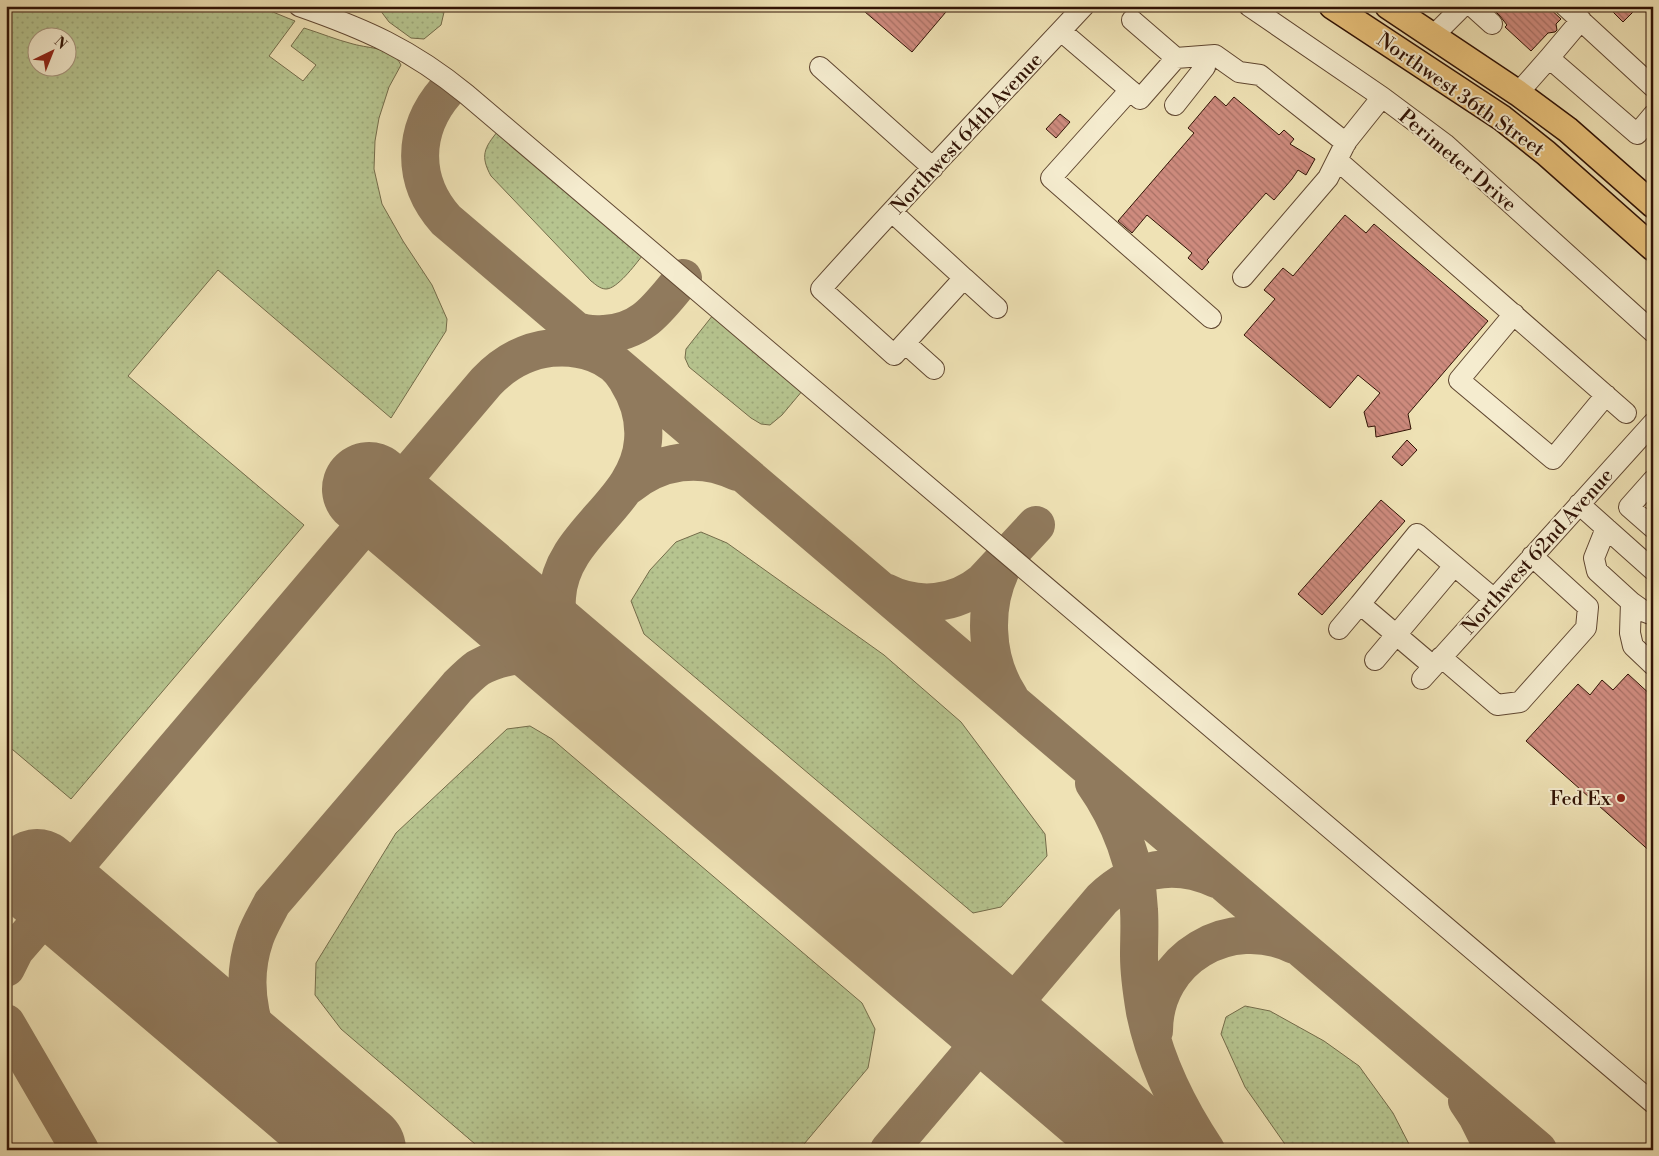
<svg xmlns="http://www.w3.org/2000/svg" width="1659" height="1156" font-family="'Libre Bodoni',serif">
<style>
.green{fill:url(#green-dots);stroke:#746c4a;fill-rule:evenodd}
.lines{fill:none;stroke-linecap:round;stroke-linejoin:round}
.taxiway{stroke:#907a5d;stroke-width:38}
.runway{stroke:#907a5d;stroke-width:94}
.building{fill:url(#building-back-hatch);stroke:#311305}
.minor-casing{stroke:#604731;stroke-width:22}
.major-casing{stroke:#311305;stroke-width:28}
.minor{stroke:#f5eccf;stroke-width:20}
.major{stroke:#e8c17a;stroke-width:25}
.poi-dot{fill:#8f2418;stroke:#f5eccf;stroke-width:2}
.labels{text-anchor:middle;stroke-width:4;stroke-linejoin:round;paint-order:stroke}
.street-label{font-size:20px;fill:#311305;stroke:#f5eccf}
.poi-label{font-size:20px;fill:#311305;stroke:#f5eccf;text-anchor:end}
</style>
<defs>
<pattern id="green-dots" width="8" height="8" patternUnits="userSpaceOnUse" patternTransform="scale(1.25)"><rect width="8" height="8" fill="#b6c48f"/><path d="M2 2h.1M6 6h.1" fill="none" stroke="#9da87a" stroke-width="1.8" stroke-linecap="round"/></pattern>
<pattern id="building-back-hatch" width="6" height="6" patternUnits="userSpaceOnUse" patternTransform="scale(1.25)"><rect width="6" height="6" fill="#ce8b7e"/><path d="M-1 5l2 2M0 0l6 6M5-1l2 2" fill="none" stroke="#a87065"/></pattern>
</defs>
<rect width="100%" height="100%" fill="#efe2b5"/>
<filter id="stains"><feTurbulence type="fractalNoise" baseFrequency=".004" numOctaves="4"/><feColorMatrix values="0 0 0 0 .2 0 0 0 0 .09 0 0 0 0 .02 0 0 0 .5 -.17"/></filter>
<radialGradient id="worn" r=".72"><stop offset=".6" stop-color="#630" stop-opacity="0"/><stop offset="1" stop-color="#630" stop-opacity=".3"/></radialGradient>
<path class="green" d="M6,6H258L295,21L269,56L303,81L316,65L291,46L304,28C320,33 337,40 353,44C371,49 392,47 401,65L389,87L379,118L375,141L374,169L382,204L403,241L432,285L447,319L446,331L391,418L218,270L128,376L304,525L71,799L6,744ZM38,38H68V68H38Z
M377,6H445V8L441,25L424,39L411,38L389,22Z
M498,131L642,256C635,265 617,289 606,289C600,289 595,284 591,281L491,176C480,156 484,148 498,131Z
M713,315L803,390L782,415L770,425L761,424L751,418L689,367L685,358L686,349Z
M701,532L727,543L884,655L961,722L1045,834L1047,856L1001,907L973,913L644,634L631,601L650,570L676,542Z
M530,726L552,739L862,1003L875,1029L868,1068L799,1150H482L341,1029L315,995L316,963L396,833L507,729Z
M1245,1006L1270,1011L1324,1041L1359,1066L1393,1113L1412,1150H1289L1245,1087L1221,1034L1226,1017Z"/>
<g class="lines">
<path class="taxiway" d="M446,91C412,130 411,181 446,220L1538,1150
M573,329C583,334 593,335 604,334C644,332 659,306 683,278
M628,486C660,460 700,454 737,472
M1005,562C982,603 984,659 1010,698
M885,592C918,609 955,605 983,582L1036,525
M1094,783C1120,820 1137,865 1139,910C1140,925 1139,940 1139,955C1139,974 1142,994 1145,1012C1155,1061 1178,1108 1206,1150
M54,891L486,382C504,363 525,351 551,348C579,345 613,354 627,380C639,399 645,418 643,441C638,505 561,532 557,597C554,637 571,655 596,683
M6,968L15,950L61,897
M6,1023L80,1150
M1154,1031C1154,958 1230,914 1294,945
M1467,1101L1477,1116L1494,1150
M353,1145C330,1124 303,1104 283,1080C251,1040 238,987 255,938C259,926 266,915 272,903L458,686C464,680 471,673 478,668C501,655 532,651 557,659C568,663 577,670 587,677
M889,1150L1102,899C1135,868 1174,860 1216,879"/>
<path class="runway" d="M369,489L1145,1150
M37,876L359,1150"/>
</g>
<path class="building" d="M858,6H951L912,52Z
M1490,6H1547L1561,19L1556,24L1557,30L1555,32L1548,33L1531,51L1505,27L1507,25L1500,16Z
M1607,6H1626L1633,12L1623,22Z
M1215,96L1226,106L1234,97L1279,135L1284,130L1294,139L1290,144L1315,159L1306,175L1298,170L1292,179L1274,200L1266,193L1207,260L1209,262L1202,270L1188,258L1192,253L1147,215L1132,233L1118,221L1194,133L1188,128Z
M1060,114L1070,122L1056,138L1046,129Z
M1345,215L1366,233L1374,224L1488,321L1408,414L1411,429L1376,437L1375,426L1368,427L1364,412L1380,393L1358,375L1330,408L1244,335L1275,299L1264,290L1283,268L1293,276Z
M1407,440L1417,450L1402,466L1392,457Z
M1381,500L1405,521L1322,615L1298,594Z
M1628,674L1653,697V854L1526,741L1578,684L1590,695L1602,680L1613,690Z"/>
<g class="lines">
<defs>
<path id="minor" d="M299,6C365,29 411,49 466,94L1653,1103
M1249,6L1382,97L1445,144L1653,332
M1472,6L1492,24
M1565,6L1653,87
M1132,20L1176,58L1215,55L1239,72L1260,75L1346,143
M1061,31L1130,90L1051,178L1211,318
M1433,36L1463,6
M1549,58L1581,20
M820,67L933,168
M1130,90L1140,99L1176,58
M1518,93L1549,58L1637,134L1653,115
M1175,105L1205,67L1203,56
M1337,160L1626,413
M892,212L964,278L894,355L821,289C907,193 996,100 1084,6
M1243,277L1328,178L1346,142L1382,97
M964,278L997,308
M1514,314L1459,380L1553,459L1606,395
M905,343L934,369
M1653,480L1629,507L1653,528
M1579,504L1653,570
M1606,528L1594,558L1597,571L1631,602L1645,612L1653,615
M1631,602L1630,633L1633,646L1653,665
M1339,629L1360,604
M1441,657L1497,705L1520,702L1586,628L1588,607L1532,556
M1375,660L1454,566
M1433,666L1360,604L1417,534L1494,599
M1422,679L1653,423"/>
<path id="major" d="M1332,6L1502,118L1546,153L1653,248
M1388,6L1518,93L1568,130L1653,205"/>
</defs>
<use href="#minor" class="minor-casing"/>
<use href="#major" class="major-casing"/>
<use href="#minor" class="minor"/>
<use href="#major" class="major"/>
</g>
<circle class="poi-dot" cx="1621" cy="798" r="5"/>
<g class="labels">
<g class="street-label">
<text transform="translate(1461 94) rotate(35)" y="7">Northwest 36th Street</text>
<text transform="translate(966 133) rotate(-47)" y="7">Northwest 64th Avenue</text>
<text transform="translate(1458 160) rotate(40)" y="7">Perimeter Drive</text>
<text transform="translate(1537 551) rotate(-48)" y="7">Northwest 62nd Avenue</text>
</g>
<g class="poi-label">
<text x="1611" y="805">Fed Ex</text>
</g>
</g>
<rect width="1659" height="1156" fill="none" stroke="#efe2b5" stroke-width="25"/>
<rect x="8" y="8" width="1644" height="1141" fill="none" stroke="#311305" stroke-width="2.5"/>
<rect x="12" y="12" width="1634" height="1131" fill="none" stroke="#311305"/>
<g transform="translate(52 52) rotate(43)"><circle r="24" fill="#f5eccf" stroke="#a7957e"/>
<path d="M0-4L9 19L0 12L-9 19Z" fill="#8f2418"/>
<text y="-8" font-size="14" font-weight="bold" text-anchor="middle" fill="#311305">N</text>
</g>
<rect width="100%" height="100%" filter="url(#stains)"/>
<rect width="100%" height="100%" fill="url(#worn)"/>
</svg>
